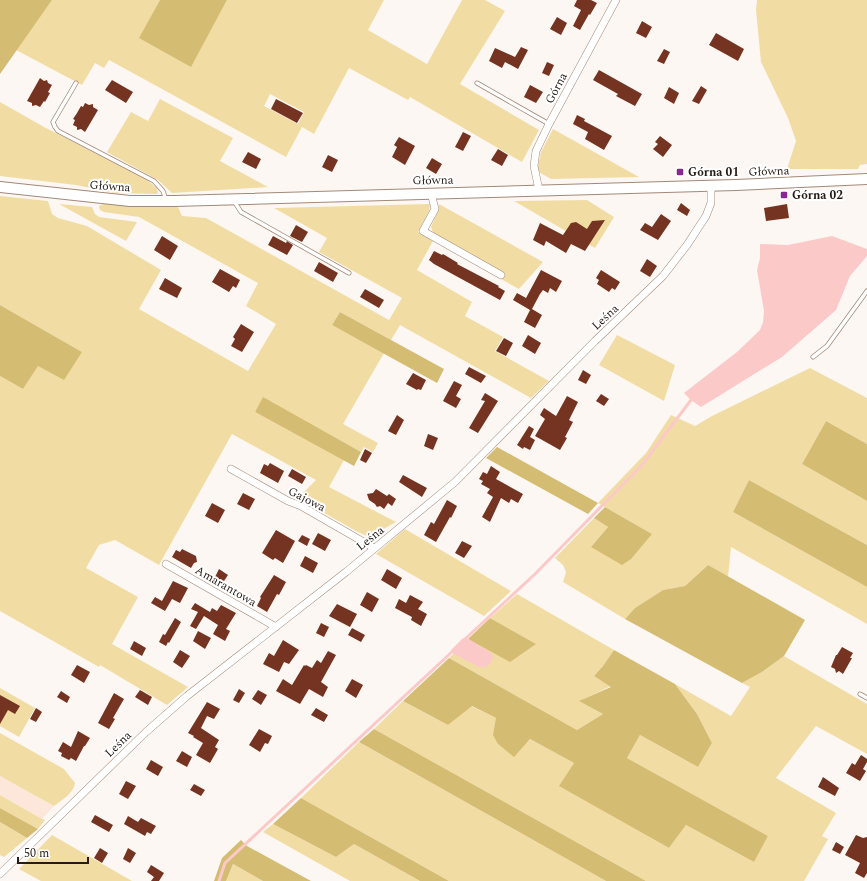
<svg xmlns="http://www.w3.org/2000/svg" width="867" height="881" font-family="Spectral,serif">
<style>
.built{fill:#fde7da}
.green{fill:#f1dda3;fill-rule:evenodd}
.forest{fill:#d5bc73}
.water{fill:#fcc9c9}
.lines{fill:none;stroke-linecap:round;stroke-linejoin:round}
.stream{stroke:#fcc9c9;stroke-width:3}
.building{fill:#753421}
.lane-casing{stroke:#a28978;stroke-width:5}
.street-casing{stroke:#a28978;stroke-width:8}
.secondary-casing{stroke:#a28978;stroke-width:12}
.lane{stroke:#fff;stroke-width:3.5}
.street{stroke:#fff;stroke-width:7}
.secondary{stroke:#fff;stroke-width:10}
.poi-dot{fill:#882892;stroke:#fff;stroke-width:1.5}
.labels{text-anchor:middle;stroke-width:4;stroke-linejoin:round;paint-order:stroke}
.street-label{font-size:12px;fill:#261c16;stroke:#fff}
.poi-label{font-size:12px;font-weight:bold;fill:#261c16;stroke:#fff;text-anchor:start}
</style>
<rect width="100%" height="100%" fill="#fdf7f3"/>
<path class="built" d="M0,776L54,806L42,819L0,795Z"/>
<path class="green" d="M52,0H160L140,38L191,66L227,0H384L368,30L427,64L462,0H485L505,11L460,84L539,130L522,162L410,97L408,100L349,68L314,134L302,127L286,157L109,60L104,68L95,63L82,85L16,50ZM270,94L304,112L298,124L264,106Z
M757,0H867V164L860,165L858,169H787L796,141L788,118L761,62L756,10Z
M160,99L233,138L220,161L268,187L172,193L158,180L107,152L131,112L148,121Z
M0,102L44,127L143,177L157,188L158,193L156,194L115,193L76,185L0,176Z
M553,129L639,177L551,179L537,171L541,152Z
M0,196L48,201L52,214L58,218L87,226L161,270L139,309L248,371L276,324L246,306L258,283L139,217L104,212L100,210L99,206L103,204L167,207H178L182,216L206,218L389,320L402,298L319,252L327,238L274,208L430,204L429,211L418,232L433,241L417,270L472,302L465,316L503,337L495,351L549,381L531,398L400,325L391,340L340,312L332,325L384,353L343,424L378,443L373,452L364,447L361,452L263,398L255,412L344,460L329,487L396,522L369,537L356,531L298,498L316,480L232,434L159,565L115,540L99,545L86,568L138,597L112,644L188,687L167,705L100,665L99,667L0,611V376L23,389L38,365L82,352L0,305Z
M587,200L614,217L595,248L514,201Z
M59,204L92,207L95,214L99,217L137,222L126,241Z
M439,204L543,262L519,289L501,279L504,273L433,233L431,227L438,211Z
M617,335L675,365L664,401L599,365Z
M810,368L867,398V444L826,421L802,464L867,501V545L749,480L733,512L867,587V624L731,547L728,577L708,565L685,586L663,590L635,608L625,619L563,582L566,572L563,565L555,558L594,518L608,527L591,547L652,534L598,503L646,453L671,415L695,426L712,416Z
M405,529L511,591L484,616L376,554Z
M517,594L614,650L603,666L594,676L611,686L580,701L603,714L577,730L449,658L468,639L535,644L490,618Z
M784,656L867,704V754L816,726L776,778L836,813L822,836L828,839L804,881H646L374,729L403,701L448,725L471,706L496,718L498,744L514,756L530,739L574,763L560,786L669,848L686,825L754,862L768,836L627,758L640,735L698,767L712,743L697,714L675,684L731,716L750,687L742,683L762,672Z
M0,688L35,708L19,737L0,726Z
M0,733L64,769L75,783C74,793 62,800 54,806L0,776Z
M359,742L606,881H449L301,798Z
M0,795L42,819L45,820L38,829L0,808Z
M0,822L27,838L4,857L0,855Z
M273,824L336,857L354,844L420,881H350L263,832Z
M52,835L132,881H41L19,869Z
M233,864L263,881H226Z"/>
<path class="forest" d="M0,0H52L0,74Z
M160,0H227L191,67L139,38Z
M0,305L82,352L64,380L38,366L23,389L0,376Z
M340,312L444,369L437,383L332,325Z
M263,397L361,452L354,466L255,412Z
M826,421L867,444V501L802,464Z
M497,447L598,503L588,514L486,458Z
M749,480L867,545V587L733,512Z
M605,507L652,534L631,559L622,565L591,547L608,527L594,518Z
M708,565L805,620L784,656L762,672L742,683L625,619L635,608L663,590L685,586Z
M490,618L536,644L510,662L468,639Z
M614,650L675,684L697,714L712,743L698,767L640,735L627,758L768,836L754,862L686,825L669,848L559,786L574,763L530,739L514,757L498,744L493,735L496,718L472,706L448,725L403,701L449,658L577,730L603,714L579,701L611,687L594,676L603,666Z
M374,729L646,881H606L359,742Z
M301,798L449,881H420L354,844L336,857L273,824Z
M0,808L38,829L27,838L0,822Z
M241,840L247,846L311,881H263L233,864L226,881H214L222,858Z"/>
<path class="water" d="M832,236L867,249V256L850,276L836,310L782,357L701,407L691,400L684,393L737,352L760,330L763,322L764,311L757,270L760,258V244L788,245Z
M463,638H467L490,652L493,656C492,663 487,669 479,667L452,653L451,650Z"/>
<g class="lines">
<path class="stream" d="M464,640L535,574L642,465L691,400
M219,881L225,863L454,650"/>
</g>
<path class="building" d="M577,0H591L597,3L590,15L589,14L580,30L573,26L581,10L574,6Z
M557,17L567,23L561,35L550,29Z
M642,21L652,27L646,38L636,33Z
M716,33L744,49L738,61L709,45Z
M521,47L528,50L518,69L505,62L502,68L489,61L495,48L515,57Z
M664,49L670,52L664,64L657,61Z
M547,62L554,65L549,76L542,73Z
M599,70L642,94L635,106L616,96L618,94L593,80Z
M40,78L44,81L47,80L48,83L52,85L48,92L50,93L45,102L44,101L40,107L36,105L32,106V103L27,101Z
M112,80L133,92L126,103L105,90Z
M530,85L543,92L536,103L524,97Z
M701,86L707,90L699,104L692,101Z
M669,87L679,93L674,104L664,98Z
M276,99L303,113L297,123L271,109Z
M85,103L89,105L93,104V107L98,110L85,132L81,129L77,130V127L73,125L75,120L73,119L77,113L81,106L83,107Z
M577,115L585,119L584,121L612,136L604,150L585,139L588,132L573,124Z
M463,132L471,136L463,151L455,147Z
M660,136L672,145L663,157L653,149L658,144L655,142Z
M399,137L415,146L405,165L392,157L397,147L394,145Z
M498,149L508,155L502,166L491,160Z
M248,152L261,159L256,169L242,162Z
M328,155L338,160L332,172L322,167Z
M432,158L442,164L436,174L426,168Z
M681,203L690,210L687,216L677,210Z
M787,204L789,218L766,221L764,208Z
M661,214L671,221L658,240L640,230L645,223L652,227Z
M605,220L585,251L571,244L566,253L546,241L544,246L533,240L540,223L563,235L571,223L576,222L587,229L592,221Z
M296,225L308,232L302,242L290,236Z
M162,236L178,246L170,260L154,250Z
M273,236L286,243L287,241L293,245L287,255L268,245Z
M434,251L442,255L443,254L458,263L457,264L499,286L498,287L505,291L500,300L434,264L429,260Z
M647,259L657,266L650,277L640,271Z
M319,262L338,273L333,282L314,271Z
M220,269L240,280L236,288L233,286L229,292L212,282Z
M541,270L562,281L556,292L550,288L548,293L543,290L540,294L532,309L542,315L535,328L524,322L530,310L513,300L517,293L526,298Z
M601,270L620,282L615,290L612,288L609,292L597,284L599,280L596,278Z
M165,278L182,288L177,298L159,289Z
M365,289L384,300L379,308L360,297Z
M241,324L254,332L242,352L231,346L235,339L233,337Z
M528,335L541,343L535,354L522,346Z
M504,338L513,343L506,356L496,351Z
M469,367L486,376L481,383L465,374Z
M583,370L591,375L586,384L578,380Z
M413,373L426,380L421,390L418,389L417,390L406,384Z
M454,381L462,385L456,396L461,399L456,408L443,401Z
M485,393L498,401L478,433L469,428L485,401L481,400Z
M601,394L609,399L604,406L596,401Z
M567,396L578,402L569,420L573,422L565,437L567,438L560,450L535,436L545,419L540,415L544,408L556,416Z
M397,415L404,420L396,435L388,431Z
M529,426L534,429L530,437L535,440L530,450L524,447L523,449L517,445Z
M428,434L438,438L433,450L424,446Z
M365,449L372,453L366,463L360,460Z
M270,463L284,471L278,483L260,473L264,464L268,466Z
M491,466L500,472L496,479L523,494L518,503L511,499L509,503L501,498L490,522L482,517L493,497L487,493L490,489L481,484L483,481L479,479L483,472L487,474Z
M292,469L306,477L302,484L288,476Z
M403,475L427,488L422,497L399,482Z
M376,489L387,496L389,494L396,499L392,506L388,503L384,509L380,506L377,507L375,504L369,500L367,494L373,493Z
M243,493L255,499L249,510L237,504Z
M447,500L457,506L451,518L450,517L436,542L424,535L431,522L434,524Z
M212,503L225,510L218,523L205,516Z
M276,530L295,541L283,563L275,558L273,560L262,553Z
M318,533L331,540L325,551L312,544Z
M302,535L310,539L307,546L298,541Z
M462,541L472,546L464,558L455,553Z
M182,549L196,556L197,562L194,563L191,568L172,557L176,550L180,552Z
M305,556L318,563L313,573L300,566Z
M219,569L228,575L222,584L214,579Z
M387,569L402,578L396,589L381,580Z
M274,575L286,582L279,595L277,594L267,612L257,606L261,598L260,597Z
M173,581L188,588L180,603L172,599L165,611L151,603L155,597L162,601Z
M367,592L379,599L372,612L360,605Z
M410,595L423,602L418,609L427,614L421,626L411,620L412,617L395,608L399,599L406,603Z
M195,603L210,612L212,608L217,611L221,605L236,613L226,629L230,631L225,641L213,634L218,625L204,616L196,629L190,626L198,612L191,609Z
M337,604L357,614L350,627L329,616Z
M175,618L181,622L169,643L168,642L166,646L159,642L163,634L165,635Z
M321,623L329,627L324,637L316,633Z
M352,628L365,635L361,642L348,635Z
M198,631L211,638L205,649L193,641Z
M283,640L299,650L289,664L284,662L279,672L263,664L269,653L274,656Z
M134,641L146,648L142,656L130,649Z
M842,647L853,653L850,658H852L843,674L839,671L836,673L835,669L831,667L836,655H837Z
M180,650L190,656L182,668L173,662Z
M328,651L336,655L321,682L328,687L323,697L309,689L300,704L276,691L283,679L292,685L304,665L305,666L306,665L312,668L317,660L321,663Z
M77,665L90,672L84,683L71,675Z
M352,679L363,685L356,698L345,691Z
M239,689L245,693L239,703L233,700Z
M140,690L152,697L148,705L135,697Z
M258,690L267,695L261,705L252,699Z
M61,691L70,697L67,703L57,697Z
M114,693L124,699L113,718L115,719L109,729L98,723Z
M0,695L20,706L15,714L8,710L0,724Z
M207,702L220,709L214,719L207,716L201,728L219,740L215,747L218,749L210,763L196,755L203,743L193,737L194,736L188,733Z
M36,708L42,712L36,722L30,719Z
M316,708L328,715L324,722L311,715Z
M259,729L272,736L268,744L265,743L260,752L249,745Z
M78,731L90,738L85,746H84L76,761L71,758L69,760L61,756L62,753L58,751L63,742L71,747Z
M182,751L192,757L187,767L176,761Z
M861,755L867,759V762L863,769L866,771L860,781L846,773L852,763L855,765Z
M151,760L163,767L158,776L146,769Z
M823,777L839,788L835,796L818,787Z
M126,781L136,786L128,799L119,794Z
M194,784L205,790L201,796L190,790Z
M95,815L113,825L109,832L91,822Z
M128,816L138,822L141,818L156,826L151,834L147,832L145,836L124,824Z
M856,835L863,838L867,837V873L864,878L855,873L860,863L845,855Z
M836,842L844,847L840,854L832,850Z
M100,848L108,853L102,863L94,858Z
M128,848L136,853L130,863L123,859Z
M151,865L164,873L159,881H151L154,877L147,872Z"/>
<g class="lines">
<defs>
<path id="lane" d="M76,83L53,122L55,127L58,131L154,181L163,191L166,200
M477,83L549,124
M234,201L241,212L349,273
M813,357L827,346L867,291
M860,694L867,698"/>
<path id="street" d="M539,190L534,166L536,151L549,124L616,0
M431,193L435,209L423,231L501,275
M231,469L288,501L301,506L374,548
M166,564L276,627
M0,874L146,732L187,696L346,572L455,482L595,341L663,276L687,245L706,216L711,203V186"/>
<path id="secondary" d="M0,187L130,201H174L736,185L867,179"/>
</defs>
<use href="#lane" class="lane-casing"/>
<use href="#street" class="street-casing"/>
<use href="#secondary" class="secondary-casing"/>
<use href="#lane" class="lane"/>
<use href="#street" class="street"/>
<use href="#secondary" class="secondary"/>
</g>
<g class="poi-dot">
<rect x="676" y="168" width="8" height="8" rx="2"/>
<rect x="780" y="191" width="8" height="8" rx="2"/>
</g>
<g class="labels">
<g class="street-label">
<text transform="translate(556 88) rotate(-62)" y="4">Górna</text>
<text transform="translate(769 171) rotate(-2)" y="4">Główna</text>
<text transform="translate(433 180) rotate(-1)" y="4">Główna</text>
<text transform="translate(110 186) rotate(4)" y="4">Główna</text>
<text transform="translate(605 317) rotate(-43)" y="4">Leśna</text>
<text transform="translate(307 499) rotate(27)" y="4">Gajowa</text>
<text transform="translate(370 538) rotate(-39)" y="4">Leśna</text>
<text transform="translate(226 586) rotate(30)" y="4">Amarantowa</text>
<text transform="translate(118 744) rotate(-44)" y="4">Leśna</text>
</g>
<g class="poi-label">
<text x="688" y="176">Górna 01</text>
<text x="792" y="199">Górna 02</text>
</g>
</g>
<path d="M18 857v6h70v-6" fill="none" stroke="#261c16" stroke-width="2"/>
<text x="24" y="857" font-size="12" fill="#261c16" stroke="#ffffff" stroke-width="3" paint-order="stroke">50 m</text>
</svg>
